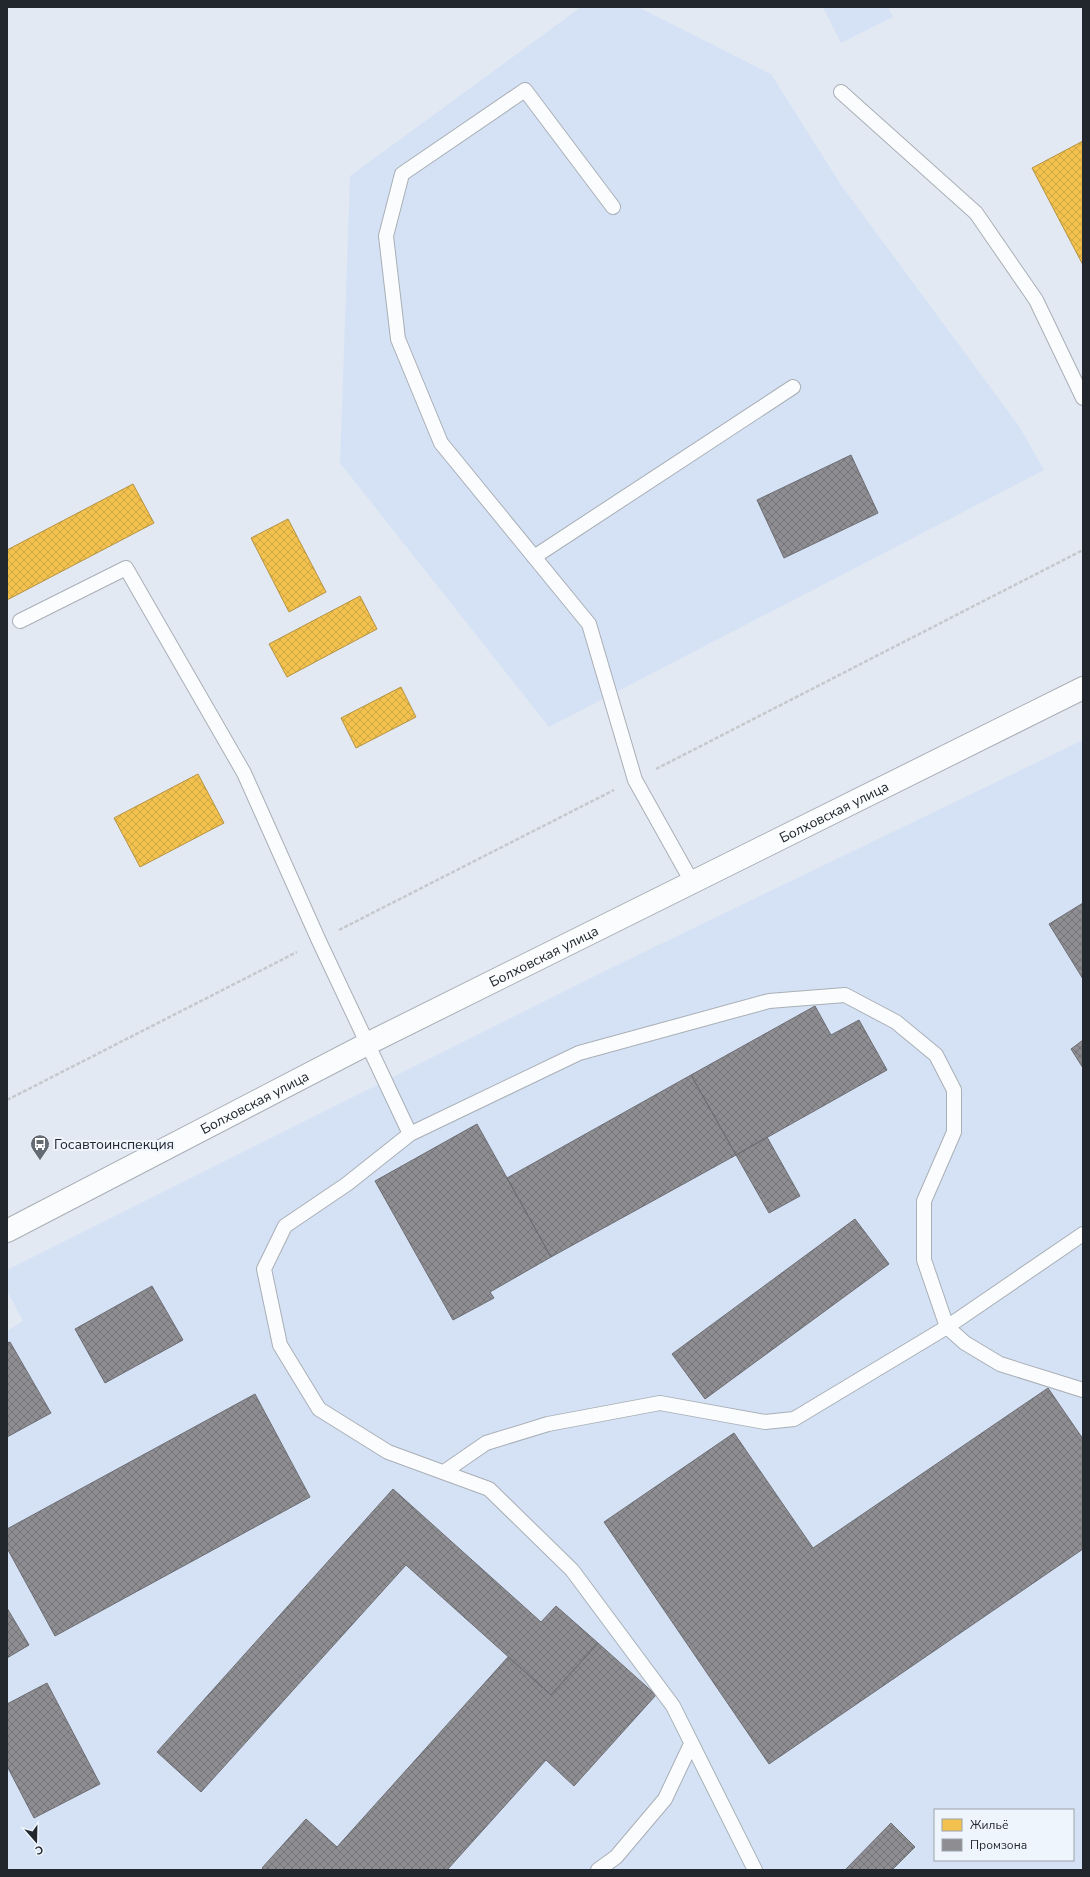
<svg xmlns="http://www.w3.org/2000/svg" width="1090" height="1877" font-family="'Nunito Sans',sans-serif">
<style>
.built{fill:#d5e2f5;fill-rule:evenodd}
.homes{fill:url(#homes-cross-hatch);stroke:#b49344}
.industry{fill:url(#industry-cross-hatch);stroke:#6d6e74}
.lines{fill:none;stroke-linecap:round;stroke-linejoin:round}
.lane-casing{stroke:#a9afb6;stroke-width:16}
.secondary-casing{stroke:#a9afb6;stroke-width:24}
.path{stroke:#c5c8cc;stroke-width:2.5;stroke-dasharray:4 2;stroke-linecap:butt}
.lane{stroke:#fbfcfd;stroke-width:14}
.secondary{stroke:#fbfcfd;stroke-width:22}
.labels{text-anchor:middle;stroke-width:4;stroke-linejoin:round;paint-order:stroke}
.street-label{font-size:14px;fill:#22272e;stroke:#eff5fc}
.poi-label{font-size:14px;fill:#22272e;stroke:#eff5fc;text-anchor:start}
</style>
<defs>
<pattern id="homes-cross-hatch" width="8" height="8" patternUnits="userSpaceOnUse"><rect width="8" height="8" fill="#f2c14e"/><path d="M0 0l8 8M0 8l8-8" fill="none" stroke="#cfa644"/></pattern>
<pattern id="industry-cross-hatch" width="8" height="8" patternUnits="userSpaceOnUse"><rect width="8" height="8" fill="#8d8d92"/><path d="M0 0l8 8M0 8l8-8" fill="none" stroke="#737378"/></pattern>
</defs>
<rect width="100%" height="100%" fill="#e2e9f3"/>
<path class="built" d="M581,7H638L771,74L841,185L1019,426L1044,470L549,727L340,463L350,176Z
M823,7H888L893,17L841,43Z
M1083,740V1870H7V1331L23,1321L7,1291V1270L613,967ZM935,1810H1073V1860H935Z"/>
<path class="homes" d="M1083,141V265L1032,168Z
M133,484L154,523L7,600V550Z
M288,519L326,592L289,612L251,538Z
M360,596L377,629L287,677L269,644Z
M401,687L416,717L356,748L341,718Z
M198,774L224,823L140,867L114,818Z"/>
<path class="industry" d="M851,455L878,513L784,558L757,500Z
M1083,903V979L1049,924Z
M815,1006L831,1035L859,1020L887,1070L736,1155L691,1075Z
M1083,1040V1068L1071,1049Z
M691,1075L736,1155L551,1257L507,1178Z
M477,1124L551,1257L490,1292L494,1298L453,1320L375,1181Z
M767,1137L800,1196L769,1213L736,1155Z
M855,1219L889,1264L705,1399L672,1354Z
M152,1286L183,1340L105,1383L75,1329Z
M10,1342L51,1413L7,1437V1343Z
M1048,1388L1083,1439V1549L769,1764L604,1522L734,1433L813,1548Z
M255,1394L310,1497L55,1636L7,1548V1529Z
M393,1489L541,1622L556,1606L598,1643L551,1695L406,1565L201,1792L157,1752Z
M7,1608L29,1645L7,1658Z
M598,1643L656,1695L574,1786L546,1760L447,1870H265L262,1868L306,1819L337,1847L508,1657L551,1695Z
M47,1683L100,1784L34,1818L7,1766V1704Z
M891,1823L915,1847L892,1870H845Z"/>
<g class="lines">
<defs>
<path id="lane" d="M841,92L976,213L1036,300L1083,398
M613,207L525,90L402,174L386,236L398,339L441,443L589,624L635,780L692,882
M534,557L793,387
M20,621L126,568L244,773L319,941L410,1134
M444,1472L486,1443L548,1424L660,1403L765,1422L794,1419L947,1327L1083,1234
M598,1870L616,1857L665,1799L691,1744
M755,1870L673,1706L572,1570L489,1489L388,1452L319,1409L280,1345L264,1269L285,1226L347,1184L410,1134L579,1053L769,1001L845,995L896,1022L936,1055L954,1090V1132L924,1201V1260L947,1327L965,1343L1000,1364L1083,1390"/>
<g id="secondary">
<path id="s1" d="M7,1231L367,1044L1083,688"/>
</g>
</defs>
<use href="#lane" class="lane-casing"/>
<use href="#secondary" class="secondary-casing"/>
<path class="path" d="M656,769L1083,550
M339,930L614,790
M7,1100L297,952"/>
<use href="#lane" class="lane"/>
<use href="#secondary" class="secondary"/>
</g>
<defs>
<symbol id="bus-pin" viewBox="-11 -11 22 30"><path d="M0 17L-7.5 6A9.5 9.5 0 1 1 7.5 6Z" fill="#656b73" stroke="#eff5fc"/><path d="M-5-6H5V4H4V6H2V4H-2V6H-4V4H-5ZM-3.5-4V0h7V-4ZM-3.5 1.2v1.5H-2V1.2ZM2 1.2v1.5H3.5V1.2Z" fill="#fff"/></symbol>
</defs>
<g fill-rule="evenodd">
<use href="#bus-pin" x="29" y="1133" width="22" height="30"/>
</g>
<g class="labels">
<g class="street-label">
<text dy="5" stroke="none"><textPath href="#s1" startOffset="927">Болховская улица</textPath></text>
<text dy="5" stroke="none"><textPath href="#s1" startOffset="603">Болховская улица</textPath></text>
<text dy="5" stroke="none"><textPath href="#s1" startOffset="279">Болховская улица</textPath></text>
</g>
<g class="poi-label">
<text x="54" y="1149">Госавтоинспекция</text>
</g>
</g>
<rect width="1090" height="1877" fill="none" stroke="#22272e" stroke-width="16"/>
<rect x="934" y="1809" width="140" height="52" fill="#eff5fc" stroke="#9da3aa"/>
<rect x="942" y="1819" width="20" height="12" fill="#f2c14e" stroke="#9da3aa"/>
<text x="970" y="1829" font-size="12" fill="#22272e">Жильё</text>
<rect x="942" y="1839" width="20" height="12" fill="#8d8d92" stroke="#9da3aa"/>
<text x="970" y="1849" font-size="12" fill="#22272e">Промзона</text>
<g transform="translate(36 1841) rotate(160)" stroke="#eff5fc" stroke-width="3" paint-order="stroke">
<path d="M0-3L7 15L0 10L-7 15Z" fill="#22272e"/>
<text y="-6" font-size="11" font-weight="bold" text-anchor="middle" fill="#22272e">С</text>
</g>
</svg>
